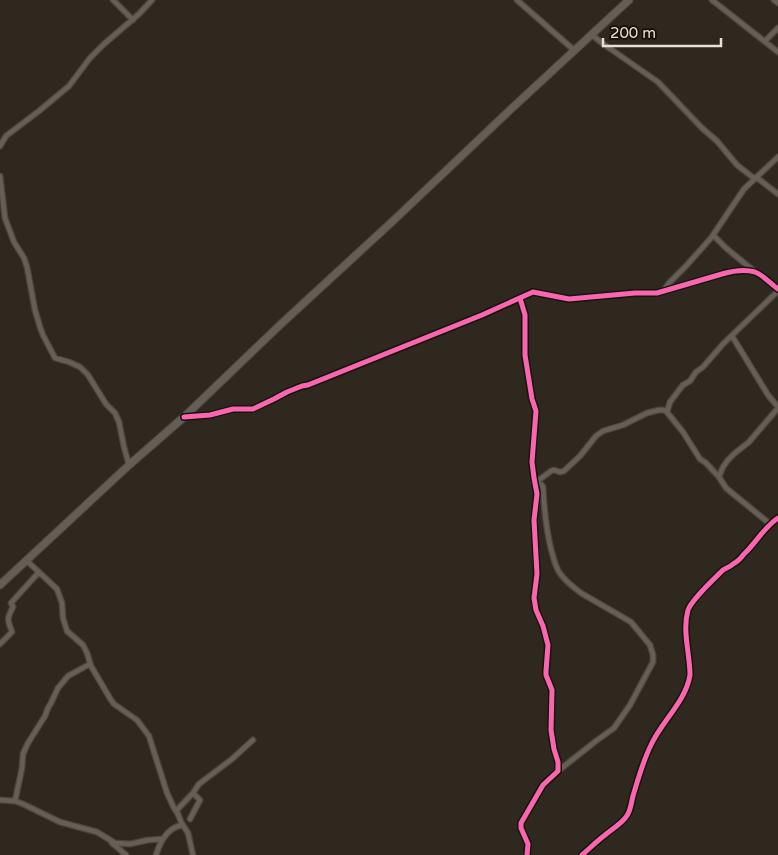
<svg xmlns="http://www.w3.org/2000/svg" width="778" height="855" font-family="'Varela Round',sans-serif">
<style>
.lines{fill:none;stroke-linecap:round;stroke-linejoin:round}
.street-casing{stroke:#4d463e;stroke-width:7}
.secondary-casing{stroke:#4d463e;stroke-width:9}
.street{stroke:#655f57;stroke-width:4.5}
.secondary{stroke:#655e55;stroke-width:7}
.cycleway-casing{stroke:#19130c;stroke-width:8}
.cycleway{stroke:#f766af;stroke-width:5}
</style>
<rect width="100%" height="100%" fill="#2f281f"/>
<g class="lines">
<defs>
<path id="street" d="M113,0L133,20
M517,0L575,51
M712,0L778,52
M774,0L778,3
M592,35L602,43L658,82L702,128L717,141L737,165L755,179
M765,41L778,28
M0,146L6,136L39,111L69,86L90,58L104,44L139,14L152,0
M0,176L5,218L14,242L24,258L27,267L35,310L40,327L43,335L55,358L69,362L80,367L88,375L106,404L115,413L119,422L124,447L129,465
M756,177L778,194
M713,235L726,248L754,271
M664,290L669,283L686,266L711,238L744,189L778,157
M520,298L525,315V355L532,399L536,411L532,462L534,478L537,494L534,520L537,574L534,598L536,610L543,626L548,645L546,671V675L552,690L551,730L554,749L558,762V771L543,785L521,823V828L528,844L527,855
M732,336L768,395L778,407
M667,412L670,402L683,385L690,381L696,372L703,367L723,344L778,291
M184,417L210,415L233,409H253L274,399L287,392L302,386L308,385L482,315L533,292L569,299L635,293H657L722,274C732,271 745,269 755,272C763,275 771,284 778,289
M719,477L723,467L728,460L735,453L749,442L778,408
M534,482L542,485L543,487C544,508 546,528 551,549C553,555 554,562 557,568C561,578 573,587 581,593L631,622L650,645L653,655V662L630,705L614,728L596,741L558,771
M535,483L551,471L554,470L560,472L564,471L580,456L596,436L603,431L623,425L647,413L659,410H663L666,411L683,432L700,459L706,463L719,477L726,488L770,524
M27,561L57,589L62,603L63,618L67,631L83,645L87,653L91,666L111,700L114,704L137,720L149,736L167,793L174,808L178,814L181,822L188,833L193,855
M0,644L12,632C8,620 6,620 13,607L11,603L39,572
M0,800L15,801L23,804L60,822L97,832L115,843L130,844L148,840L163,839
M15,801L22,768L23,754L28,743L45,716L48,708L51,703L58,688L68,676L90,664
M176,811L193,793L199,784L232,759L253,740
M190,819L200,800L193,793
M112,843L126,855
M156,855C160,842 168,827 183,825
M582,855C590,848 597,841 605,835C612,829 621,824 626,817C631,811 631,803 633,796C638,779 643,761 651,745C662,721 686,701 690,675C690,654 682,631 688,610C692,599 714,579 723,570C726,568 730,567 733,564C737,562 741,558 744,554C756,543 764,527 778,518"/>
<path id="secondary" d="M0,585L129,465L184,417L281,324L394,220L510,110L629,0"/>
</defs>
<use href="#street" class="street-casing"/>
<use href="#secondary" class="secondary-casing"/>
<use href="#street" class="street"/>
<use href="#secondary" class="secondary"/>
<defs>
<path id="cycleway" d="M520,298L525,315V355L532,399L536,411L532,462L534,478L537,494L534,520L537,574L534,598L536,610L543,626L548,645L546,671V675L552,690L551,730L554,749L558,762V771L543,785L521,823V828L528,844L527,855
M184,417L210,415L233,409H253L274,399L287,392L302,386L308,385L482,315L533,292L569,299L635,293H657L722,274C732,271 745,269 755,272C763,275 771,284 778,289
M582,855C590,848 597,841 605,835C612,829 621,824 626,817C631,811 631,803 633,796C638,779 643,761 651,745C662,721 686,701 690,675C690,654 682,631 688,610C692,599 714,579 723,570C726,568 730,567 733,564C737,562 741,558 744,554C756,543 764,527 778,518"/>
</defs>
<use href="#cycleway" class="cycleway-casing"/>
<use href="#cycleway" class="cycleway"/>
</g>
<path d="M603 38v8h118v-8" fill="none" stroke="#e9e0d5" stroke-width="2.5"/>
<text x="610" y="38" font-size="15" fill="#e9e0d5" stroke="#19130c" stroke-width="4" paint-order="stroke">200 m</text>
</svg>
